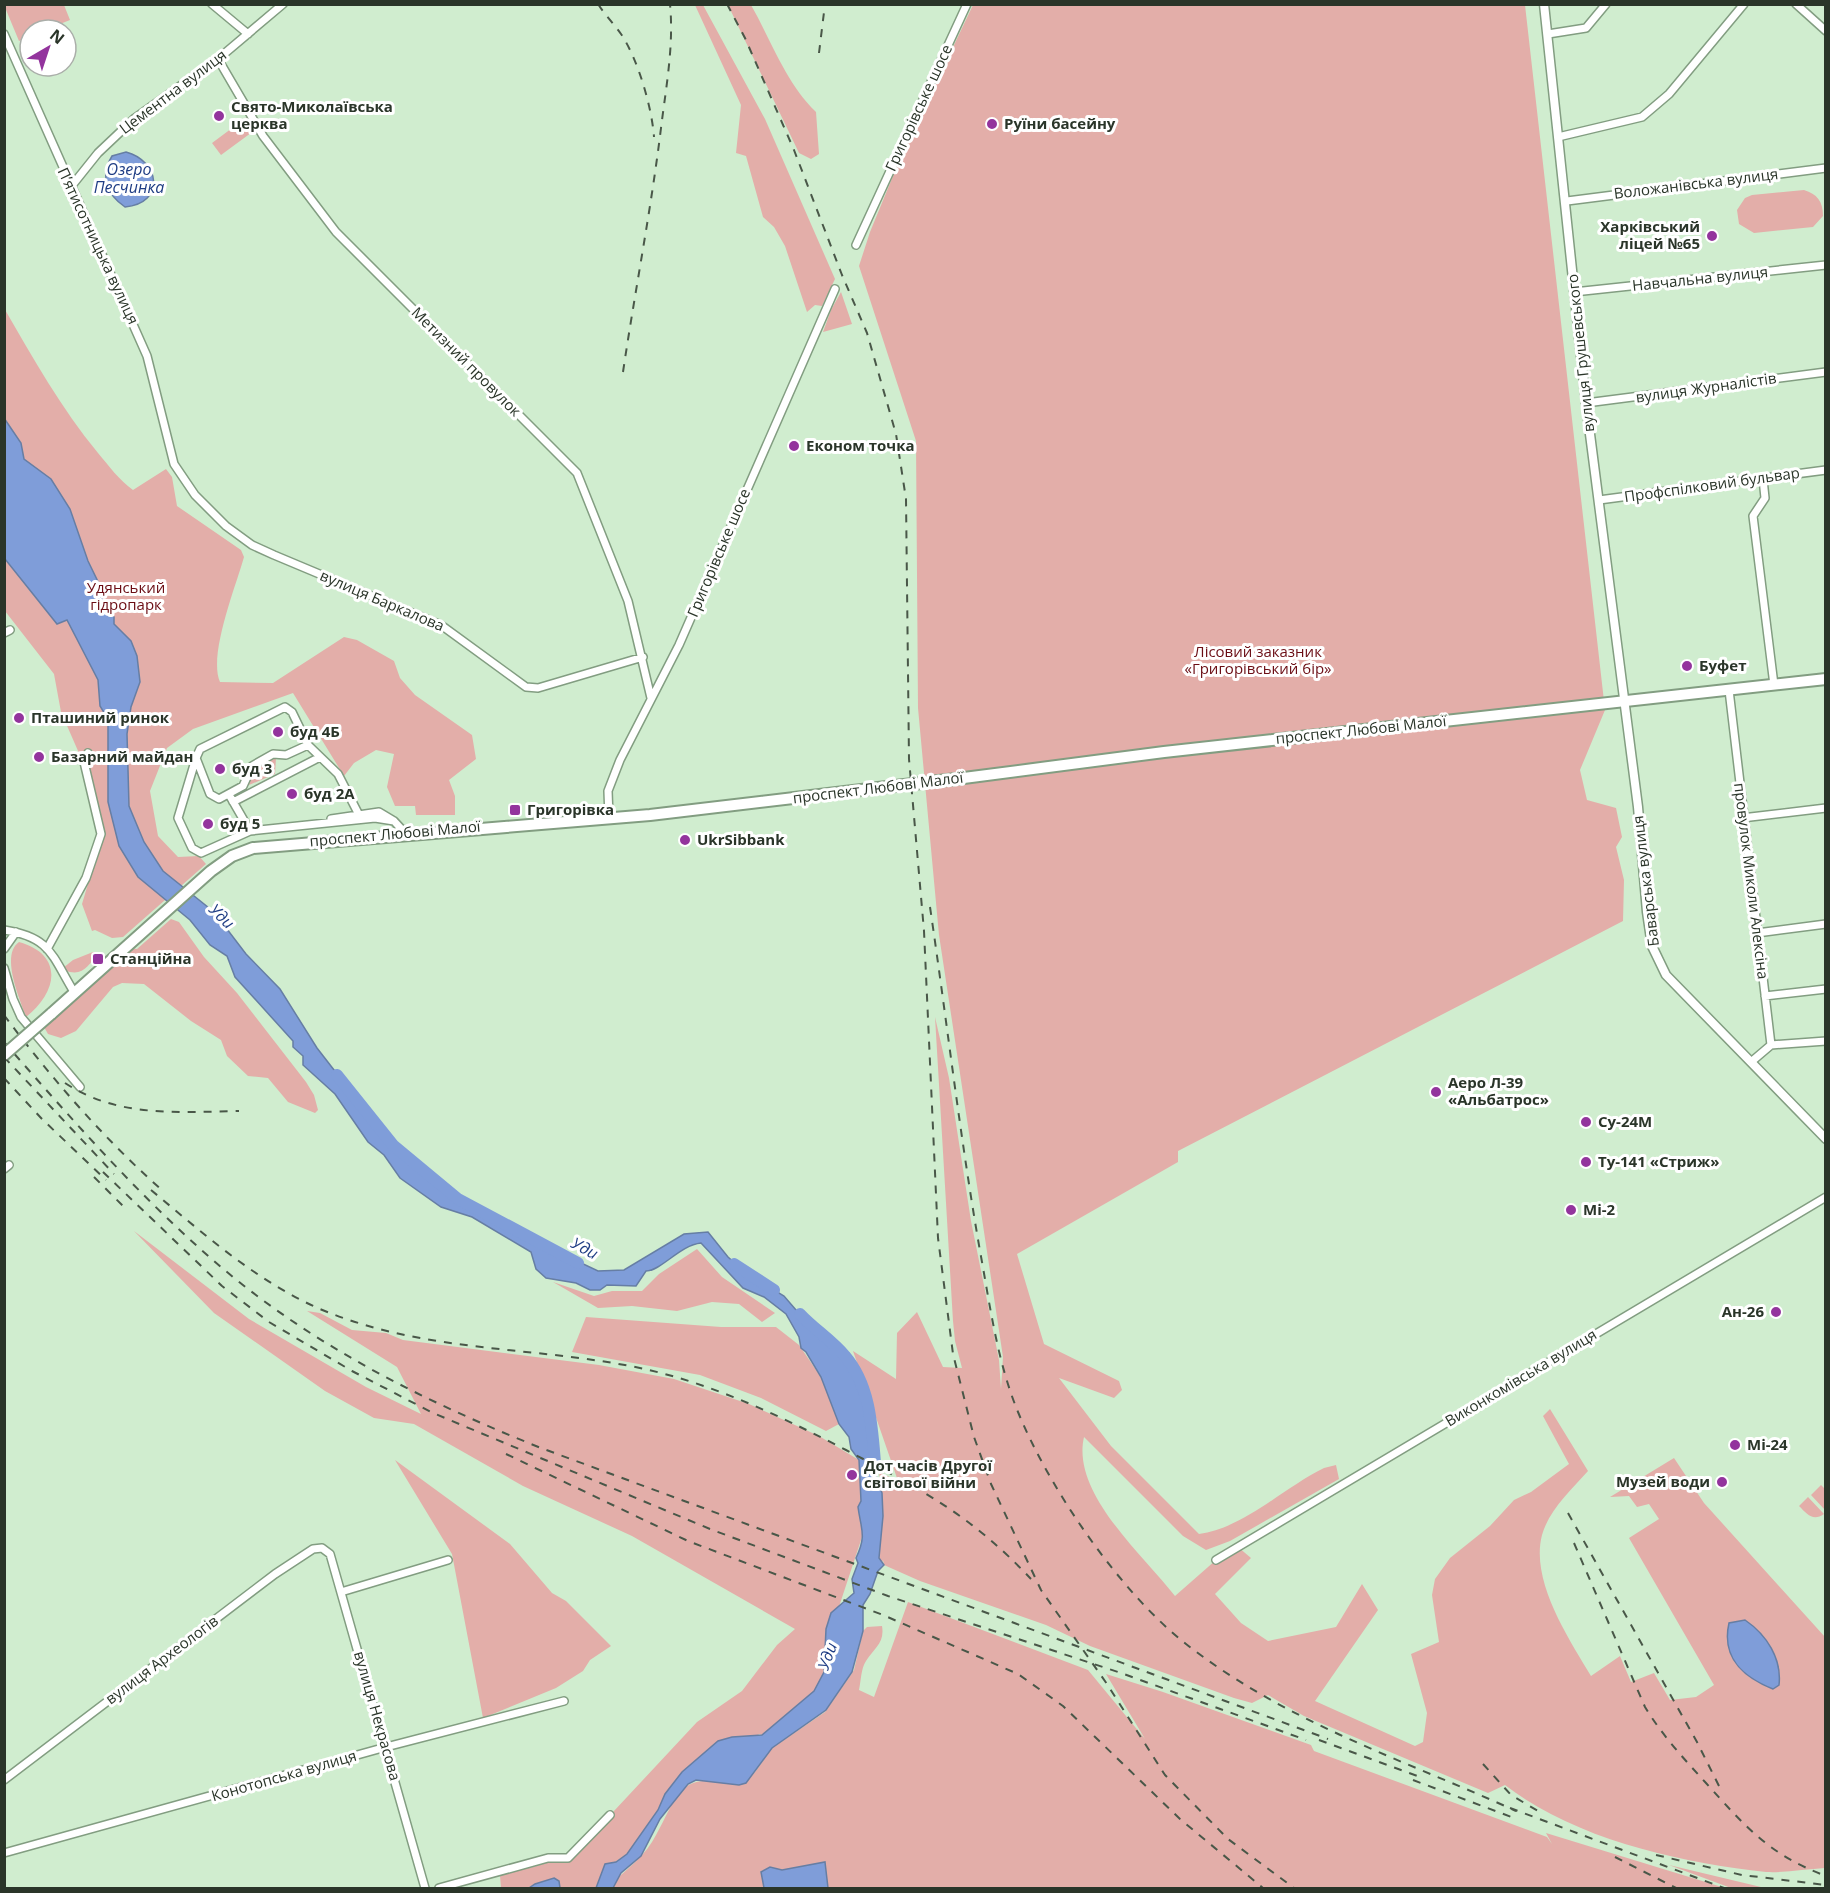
<svg xmlns="http://www.w3.org/2000/svg" width="1830" height="1893" font-family="'Open Sans',sans-serif">
<style>
.green{fill:#e3aea9}
.water{fill:#7f9dd9;stroke:#667ea4;stroke-width:1.5}
.lines{fill:none;stroke-linecap:round;stroke-linejoin:round}
.river{stroke:#7f9dd9;stroke-width:12}
.minor-casing{stroke:#829d81;stroke-width:10}
.tertiary-casing{stroke:#829d81;stroke-width:11}
.primary-casing{stroke:#829d81;stroke-width:14}
.minor{stroke:#fff;stroke-width:7}
.tertiary{stroke:#fff;stroke-width:8}
.primary{stroke:#fff;stroke-width:10}
.rail{stroke:#495748;stroke-width:2;stroke-dasharray:8 8;stroke-linecap:butt}
.primary-bridge-casing{stroke:#829d81;stroke-width:14;stroke-linecap:butt}
.primary-bridge{stroke:#fff;stroke-width:10}
.poi-dot{fill:#93349d;stroke:#fff;stroke-width:2}
.labels{text-anchor:middle;stroke-width:6;stroke-linejoin:round;paint-order:stroke}
.street-label{font-size:15px;fill:#2a3529;stroke:#fff}
.poi-label{font-size:15px;font-weight:bold;fill:#2a3529;stroke:#fff;text-anchor:start}
.park-label{font-size:15px;fill:#6b0d14;stroke:#fff}
.water-label{font-size:16px;font-style:italic;fill:#1f3d84;stroke:#fff}
</style>
<rect width="100%" height="100%" fill="#d0edcf"/>
<path class="green" d="M4,5H64L70,20L45,30H30V36L19,41Z
M695,5H703L765,119L835,279L822,306L815,305L807,312L785,246L774,227L763,217L746,156L736,153L741,105Z
M728,5H751C771,40 786,83 816,112L819,154L811,159L799,153Z
M973,5H1525L1605,710L1580,770L1587,800L1616,808L1622,837L1616,847L1624,880L1623,921L1178,1151V1162L1017,1254L1044,1344L1119,1381L1122,1390L1114,1398L1059,1378L1111,1446L1199,1534C1244,1528 1283,1488 1324,1468L1336,1465L1339,1479L1230,1541L1206,1550L1183,1536L1084,1437C1071,1493 1144,1556 1175,1596L1216,1560L1238,1547L1251,1558L1215,1594L1241,1623L1268,1641L1336,1627L1362,1584L1378,1610L1315,1701L1415,1746L1423,1742L1427,1713L1411,1654L1439,1642L1432,1595L1435,1579L1450,1558L1490,1526L1514,1500L1531,1492L1569,1464L1543,1416L1550,1409L1588,1471C1571,1490 1549,1510 1542,1535C1530,1581 1569,1639 1591,1676L1620,1656L1631,1682L1654,1673L1670,1700L1696,1697L1714,1685L1629,1538L1659,1519L1649,1504L1637,1507L1629,1496L1610,1497L1674,1458L1704,1503L1825,1637V1868C1806,1869 1785,1873 1766,1872C1681,1863 1574,1839 1505,1785L1488,1793L1304,1716L1268,1695L1252,1703L1234,1698L1090,1646L1046,1625L920,1581L884,1565L883,1560L882,1563L879,1559L883,1505L879,1472L898,1481L853,1351L896,1379L897,1333L917,1312L943,1367L962,1368L955,1341L953,1321L935,1017L949,1078L971,1221L999,1360L1001,1389L1003,1357L939,935L918,708L916,441L859,266L870,232L900,159Z
M247,117L255,130L221,155L212,143Z
M1804,190C1817,194 1823,201 1823,216L1813,227L1754,233L1739,224L1737,210L1745,198L1752,195Z
M841,292L852,324L823,332L831,310Z
M4,308C33,358 61,408 98,453C109,466 119,480 133,490L166,469L172,477L177,506L241,550L244,557C236,586 208,655 220,682L273,683L344,637L357,640L394,661L400,678L415,695L472,735L476,759L449,780L455,796V815H416L415,806H395L387,787L394,754L376,750L354,763L344,776L293,693L193,729L167,748L150,791L158,836L178,857L199,856L206,864L123,937L112,938L95,930L92,931L82,904L103,833L82,760L61,712L54,674L5,611Z
M276,758L275,774L249,785L253,769Z
M171,919L179,922L204,957L237,993L306,1082L314,1095L318,1110L315,1113L288,1102L268,1078L248,1076L227,1056L221,1040L191,1021L144,984L122,983L113,987L76,1031L61,1038L48,1034L44,1027L130,948L137,949Z
M19,942C65,955 57,993 26,1017C20,999 0,955 19,942Z
M93,952L99,953C88,965 83,978 64,970L63,968L73,960Z
M134,1231L249,1319L366,1387L421,1414L397,1367L307,1311L320,1313L352,1330L386,1333L403,1340L599,1365L674,1379L749,1404L819,1436L859,1460L861,1501L858,1507L863,1523V1534L825,1649V1674L814,1691L762,1735L759,1734L755,1739L718,1741L686,1769L665,1794L658,1810L627,1854L615,1862L605,1865L596,1888H559L554,1878L535,1884L529,1888H501L500,1875C548,1863 588,1858 614,1811L697,1722L742,1691L777,1645L795,1629L632,1536L523,1486L414,1424L374,1418L325,1391L214,1313Z
M697,1249L722,1277L775,1313L762,1322L739,1304L712,1302L677,1311L632,1306L598,1308L553,1282L594,1296L612,1291H642L659,1274Z
M586,1317L721,1327H776L799,1345L821,1377L839,1424L826,1431L761,1398L700,1375L572,1352Z
M395,1460L510,1544L552,1593L566,1601L611,1646L590,1660L583,1671L556,1688L483,1718L452,1554Z
M1821,1485L1825,1489V1510L1811,1495Z
M1808,1497L1824,1514C1813,1522 1807,1514 1799,1506Z
M908,1602L1088,1670L1145,1739L1106,1674L1163,1692L1311,1745L1314,1751L1547,1837L1552,1844L1546,1833L1725,1888H608C622,1872 641,1860 652,1842C680,1795 674,1770 739,1785L755,1772L772,1748L825,1712L854,1670L863,1631L867,1627L882,1626C885,1643 874,1648 866,1661C861,1668 861,1681 859,1690L874,1697Z
M1669,1865L1761,1887L1771,1888H1731Z"/>
<path class="water" d="M126,152C160,161 166,203 125,207C106,194 100,176 112,156Z
M4,418L21,443L24,459L51,479L70,509L88,561L103,592L102,602L114,617V624L131,641L137,656L140,682L131,707L127,734L129,806L144,842L163,871L214,912L246,954L280,989L317,1048L379,1128L446,1191L480,1215L598,1271L624,1270L684,1234L708,1232L728,1257L746,1273L784,1296L815,1332L836,1351L862,1383L872,1417L871,1437L877,1481L882,1493L883,1516L879,1558L884,1565L878,1571L870,1594L863,1605V1631L852,1672L826,1710L772,1748L746,1783L739,1785L696,1780L688,1784L660,1819L641,1856L621,1873L613,1888H596L605,1864L616,1862L627,1854L658,1810L665,1794L682,1772L718,1741L732,1737L762,1735L814,1691L824,1672L826,1629L831,1613L854,1593L852,1579L858,1563L856,1558C867,1535 861,1530 858,1507L861,1501L859,1460L851,1449L849,1437L839,1424L821,1377L806,1352L801,1348L799,1337L786,1314L764,1297L743,1288L701,1243C680,1245 661,1271 646,1271L636,1286L607,1285L600,1290H590L576,1283L546,1278L536,1269L531,1252L472,1217L441,1207L400,1178L384,1155L368,1142L335,1094L303,1065V1056L293,1047V1041L235,977L227,956L210,945L190,920L138,877L119,846L108,802V719L100,706L98,680L67,620L57,624L5,559Z
M1745,1620C1767,1635 1782,1659 1779,1685L1773,1689C1743,1677 1721,1658 1729,1623Z
M825,1862L828,1888H764L761,1872L770,1867L782,1870Z
M554,1878L559,1881L560,1888H529L535,1884Z"/>
<g class="lines">
<path class="river" d="M337,1075L393,1145L458,1199L578,1263
M734,1264L774,1290
M800,1314C814,1329 833,1341 845,1356C870,1385 872,1426 875,1463"/>
<defs>
<path id="minor" d="M212,4L248,34
M1796,4L1826,31
M4,34L147,356L174,464L195,495L226,526L252,545L274,555L441,625L526,687L538,688L643,657
M1548,34L1586,28L1606,4
M218,59L263,136L336,232L577,473L628,601L651,698
M1558,137L1642,117L1669,94L1744,4
M70,188L98,153L135,118L218,59L283,4
M1567,201L1826,168
M856,245L967,4
M1574,292L1826,265
M1586,403L1826,372
M1763,479L1765,498L1753,516L1774,685
M1599,500L1826,470
M4,633L10,630
M1729,690L1771,1045L1751,1062
M308,745L338,774L358,813
M196,758L210,794L219,799L243,786L252,766L273,754L286,755L308,745L292,712L285,707L200,749L196,758L178,818L192,848L201,853L250,831L375,818L394,821L406,834
M231,798L250,831
M233,802L320,757
M609,818L608,791L620,760L679,645L835,289
M1742,818L1826,808
M331,819L379,812L394,821
M4,930C51,937 52,956 74,992
M1757,933L1826,924
M4,949L16,932
M47,949L86,878L101,834L84,762L88,753
M4,968L13,999L21,1017L80,1087
M1765,996L1826,989
M1771,1045L1826,1041
M4,1169L9,1165
M1216,1560L1826,1197
M341,1592L448,1560
M4,1780L275,1574L313,1549L322,1548L330,1554L425,1888
M4,1853L386,1747L564,1701
M439,1888L548,1858H568L610,1815"/>
<path id="tertiary" d="M1544,4L1586,403L1638,807L1647,912L1652,946L1666,975L1826,1139"/>
<path id="primary" d="M956,779L1164,752L1826,679
M51,1014L211,871L232,856L253,848L650,815L878,788"/>
</defs>
<use href="#minor" class="minor-casing"/>
<use href="#tertiary" class="tertiary-casing"/>
<use href="#primary" class="primary-casing"/>
<use href="#minor" class="minor"/>
<use href="#tertiary" class="tertiary"/>
<use href="#primary" class="primary"/>
<path class="rail" d="M598,4C605,15 614,24 621,34C638,59 652,108 654,137
M727,4L745,38L794,150L842,275L867,333L896,434L906,499L909,759L924,931L938,1238L953,1354L974,1437L991,1484L1041,1590L1107,1684L1165,1775L1228,1839L1294,1888
M819,53L825,4
M623,372C635,291 651,210 661,128C666,87 674,46 670,4
M930,907C947,1022 960,1137 980,1251C990,1305 997,1361 1018,1412C1050,1490 1120,1592 1186,1644C1287,1723 1402,1759 1516,1811
M4,1015C51,1078 105,1140 164,1192
M4,1042C76,1124 149,1208 233,1277C325,1352 431,1404 541,1448L1328,1739
M4,1057L114,1174
M4,1078L42,1119L106,1180
M65,1083C118,1118 178,1112 239,1111
M103,1172L222,1286L269,1322L352,1371L433,1413L710,1529L888,1596L1121,1673L1306,1740
M94,1177L127,1210
M151,1190C204,1234 256,1281 320,1309C422,1352 525,1346 630,1366C708,1381 776,1414 846,1450C921,1489 972,1516 1031,1579
M506,1454L688,1541L883,1615L1018,1674L1063,1706L1180,1819L1263,1888
M1568,1513L1697,1742L1722,1792
M1574,1543L1645,1707C1662,1735 1684,1759 1706,1783C1745,1826 1769,1855 1826,1876
M1319,1740L1423,1778
M1483,1764L1511,1795L1538,1811
M1413,1780L1514,1818
M1510,1808L1724,1888
M1656,1855L1742,1875L1826,1885
M1615,1857L1676,1888"/>
<defs>
<path id="primary-bridge" d="M878,788L956,779
M4,1055L51,1014"/>
</defs>
<use href="#primary-bridge" class="primary-bridge-casing"/>
<use href="#primary-bridge" class="primary-bridge"/>
</g>
<g class="poi-dot">
<circle cx="219" cy="116" r="6"/>
<circle cx="992" cy="124" r="6"/>
<circle cx="1712" cy="236" r="6"/>
<circle cx="794" cy="446" r="6"/>
<circle cx="1687" cy="666" r="6"/>
<circle cx="19" cy="718" r="6"/>
<circle cx="278" cy="732" r="6"/>
<circle cx="39" cy="757" r="6"/>
<circle cx="220" cy="769" r="6"/>
<circle cx="292" cy="794" r="6"/>
<rect x="509" y="804" width="12" height="12" rx="3"/>
<circle cx="208" cy="824" r="6"/>
<circle cx="685" cy="840" r="6"/>
<rect x="92" y="953" width="12" height="12" rx="3"/>
<circle cx="1436" cy="1092" r="6"/>
<circle cx="1586" cy="1122" r="6"/>
<circle cx="1586" cy="1162" r="6"/>
<circle cx="1571" cy="1210" r="6"/>
<circle cx="1776" cy="1312" r="6"/>
<circle cx="1735" cy="1445" r="6"/>
<circle cx="852" cy="1475" r="6"/>
<circle cx="1722" cy="1482" r="6"/>
</g>
<g class="labels">
<g class="street-label">
<text transform="translate(173 92) rotate(-37)" y="5">Цементна вулиця</text>
<text transform="translate(919 108) rotate(-65)" y="5">Григорівське шосе</text>
<text transform="translate(1696 184) rotate(-7)" y="5">Воложанівська вулиця</text>
<text transform="translate(98 246) rotate(65)" y="5">П’ятисотницька вулиця</text>
<text transform="translate(1700 279) rotate(-6)" y="5">Навчальна вулиця</text>
<text transform="translate(1581 353) rotate(-96)" y="5">вулиця Грушевського</text>
<text transform="translate(466 362) rotate(45)" y="5">Метизний провулок</text>
<text transform="translate(1706 388) rotate(-8)" y="5">вулиця Журналістів</text>
<text transform="translate(1712 485) rotate(-8)" y="5">Профспілковий бульвар</text>
<text transform="translate(719 553) rotate(-67)" y="5">Григорівське шосе</text>
<text transform="translate(382 601) rotate(23)" y="5">вулиця Баркалова</text>
<text transform="translate(1361 730) rotate(-6)" y="5">проспект Любові Малої</text>
<text transform="translate(878 788) rotate(-7)" y="5">проспект Любові Малої</text>
<text transform="translate(395 834) rotate(-5)" y="5">проспект Любові Малої</text>
<text transform="translate(1646 881) rotate(-97)" y="5">Баварська вулиця</text>
<text transform="translate(1751 881) rotate(83)" y="5">провулок Миколи Алексіна</text>
<text transform="translate(1521 1378) rotate(-31)" y="5">Виконкомівська вулиця</text>
<text transform="translate(162 1660) rotate(-37)" y="5">вулиця Археологів</text>
<text transform="translate(377 1716) rotate(74)" y="5">вулиця Некрасова</text>
<text transform="translate(284 1776) rotate(-16)" y="5">Конотопська вулиця</text>
</g>
<g class="poi-label">
<text x="231" y="112">Свято-Миколаївська<tspan x="231" dy="17">церква</tspan></text>
<text x="1004" y="129">Руїни басейну</text>
<text x="1700" y="232" text-anchor="end">Харківський<tspan x="1700" dy="17">ліцей №65</tspan></text>
<text x="806" y="451">Економ точка</text>
<text x="1699" y="671">Буфет</text>
<text x="31" y="723">Пташиний ринок</text>
<text x="290" y="737">буд 4Б</text>
<text x="51" y="762">Базарний майдан</text>
<text x="232" y="774">буд 3</text>
<text x="304" y="799">буд 2А</text>
<text x="527" y="815">Григорівка</text>
<text x="220" y="829">буд 5</text>
<text x="697" y="845">UkrSibbank</text>
<text x="110" y="964">Станційна</text>
<text x="1448" y="1088">Аеро Л-39<tspan x="1448" dy="17">«Альбатрос»</tspan></text>
<text x="1598" y="1127">Су-24М</text>
<text x="1598" y="1167">Ту-141 «Стриж»</text>
<text x="1583" y="1215">Мі-2</text>
<text x="1764" y="1317" text-anchor="end">Ан-26</text>
<text x="1747" y="1450">Мі-24</text>
<text x="864" y="1471">Дот часів Другої<tspan x="864" dy="17">світової війни</tspan></text>
<text x="1710" y="1487" text-anchor="end">Музей води</text>
</g>
<g class="park-label">
<text x="126" y="593">Удянський<tspan x="126" dy="17">гідропарк</tspan></text>
<text x="1258" y="657">Лісовий заказник<tspan x="1258" dy="17">«Григорівський бір»</tspan></text>
</g>
<g class="water-label">
<text x="129" y="175">Озеро<tspan x="129" dy="18">Песчинка</tspan></text>
<text transform="translate(222 916) rotate(44)" y="6">Уди</text>
<text transform="translate(585 1248) rotate(28)" y="6">Уди</text>
<text transform="translate(827 1656) rotate(-70)" y="6">Уди</text>
</g>
</g>
<rect width="1830" height="1893" fill="none" stroke="#2a3529" stroke-width="12"/>
<g transform="translate(48 48) rotate(39)"><circle r="28" fill="#ffffff" stroke="#aaaea9" stroke-width="1.5"/>
<path d="M0-4.5L10 22L0 15L-10 22Z" fill="#93349d"/>
<text y="-9" font-size="16" font-weight="bold" text-anchor="middle" fill="#2a3529">N</text>
</g>
</svg>
